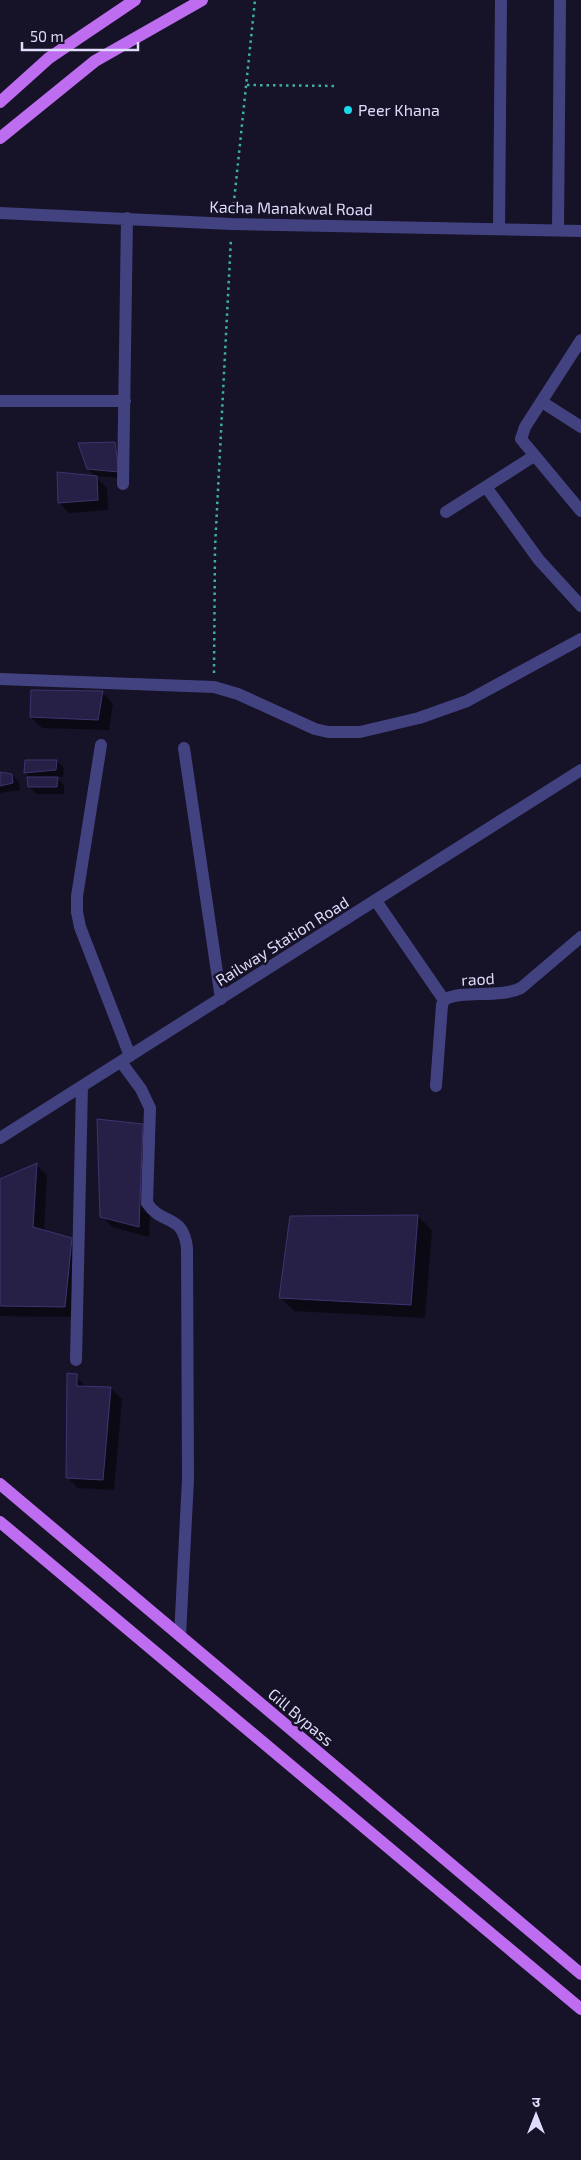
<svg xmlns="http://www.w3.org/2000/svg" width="581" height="2160" font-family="'Exo 2','Noto Sans Devanagari',sans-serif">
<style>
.shadow{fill:#0007}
.building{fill:#272046;stroke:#3f3470}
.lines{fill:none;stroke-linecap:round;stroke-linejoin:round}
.path{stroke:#3cb0a7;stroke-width:2.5;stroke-dasharray:2.5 4;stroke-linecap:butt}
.minor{stroke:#434281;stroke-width:12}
.major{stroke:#be6df1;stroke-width:12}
.poi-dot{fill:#1ad8ea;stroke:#161227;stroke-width:2}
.labels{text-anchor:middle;stroke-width:5;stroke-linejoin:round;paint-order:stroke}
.poi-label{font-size:16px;fill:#dfdcfc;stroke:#161227;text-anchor:start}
.street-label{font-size:16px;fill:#dfdcfc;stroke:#161227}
</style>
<rect width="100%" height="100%" fill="#161227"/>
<path class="shadow" d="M114,444L121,451L125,478L95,476L88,469Z
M96,477L107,488L108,510L69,513L59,502Z
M102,692L113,703L109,730L42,728L31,717Z
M57,761L64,768L63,777H56L64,785V794H36L29,786L30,778L25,773Z
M0,774L12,775L19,782L20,790L0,793Z
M142,1125L153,1136L149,1237L112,1227L102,1216Z
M36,1165L47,1175L44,1231L71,1239L82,1250L75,1317L0,1316V1181Z
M418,1216L432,1230L425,1318L294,1311L280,1297Z
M76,1376L87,1388H111L122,1399L114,1490L78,1488L67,1477Z"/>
<path class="building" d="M115,442L119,472L87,469L78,443Z
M57,472L97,476L98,500L58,503Z
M31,690L103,691L98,720L30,717Z
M25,760H57L56,770L24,773Z
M0,772L12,774L13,783L0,786Z
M27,777H58L57,787H28Z
M97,1119L143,1124L139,1227L100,1217Z
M37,1163L33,1227L72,1238L65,1307L0,1306V1179Z
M418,1215L411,1305L279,1298L290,1216Z
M67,1373L77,1374V1386L111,1387L103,1480L66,1478Z"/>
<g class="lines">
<path class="path" d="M247,85L338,86
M233,211L255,0
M214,673L215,548L231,238"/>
<path class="minor" d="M0,213L231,224L581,231
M499,229L501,0
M558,230L560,1
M581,340L525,427L521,439L581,511
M0,401H125
M542,402L581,427
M123,484L127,218
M486,487L539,560L581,606
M446,512L534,456
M0,679L214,687L238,694L315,729L328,732H360L419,718L467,701L581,639
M101,745L77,896V912L80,927L130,1056
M184,748L221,999
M376,901L444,1000
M121,1062L141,1089L150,1108L147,1203C162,1226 183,1213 187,1248L188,1479L180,1636
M436,1086L442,1005L444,1000C461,989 498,999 521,988L581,937
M0,1138L581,770
M76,1360L82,1086"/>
<path class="major" d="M0,102L49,58L135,0
M0,138L95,61L202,0
M0,1484L581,1974
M0,1522L581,2009"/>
</g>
<circle class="poi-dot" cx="348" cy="110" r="5"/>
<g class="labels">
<g class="poi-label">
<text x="358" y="116">Peer Khana</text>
</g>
<g class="street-label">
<text transform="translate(291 208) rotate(1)" y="6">Kacha Manakwal Road</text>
<text transform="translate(282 941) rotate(-32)" y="6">Railway Station Road</text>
<text transform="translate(478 979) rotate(-3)" y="6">raod</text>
<text transform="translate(301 1717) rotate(40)" y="6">Gill Bypass</text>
</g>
</g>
<g transform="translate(536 2115)" stroke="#161227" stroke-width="4" paint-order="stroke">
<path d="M0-4L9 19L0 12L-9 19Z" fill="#dfdcfc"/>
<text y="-8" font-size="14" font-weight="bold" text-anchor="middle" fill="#dfdcfc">उ</text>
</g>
<path d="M22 42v8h116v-8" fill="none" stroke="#dfdcfc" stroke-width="2.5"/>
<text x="30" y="42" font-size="15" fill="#dfdcfc" stroke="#161227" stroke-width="4" paint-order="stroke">50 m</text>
</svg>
